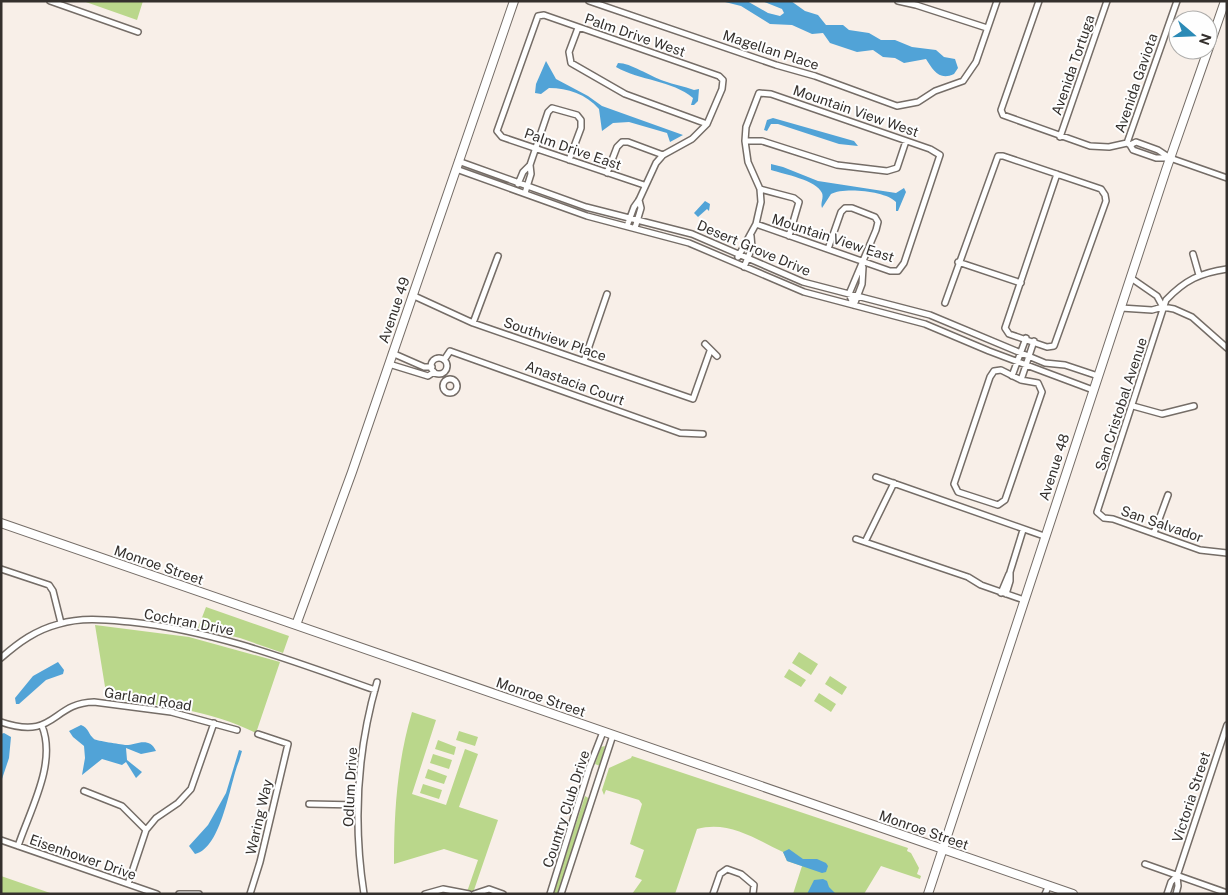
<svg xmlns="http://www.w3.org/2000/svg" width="1228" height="895" font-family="'Public Sans',sans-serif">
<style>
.green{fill:#bad78b}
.water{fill:#51a3d7}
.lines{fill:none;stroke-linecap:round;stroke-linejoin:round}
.street-casing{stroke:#756d67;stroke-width:8}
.secondary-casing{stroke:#756d67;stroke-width:10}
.street{stroke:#fff;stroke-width:5}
.secondary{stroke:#fff;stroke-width:8}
.labels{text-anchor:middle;stroke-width:4;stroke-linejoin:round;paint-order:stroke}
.street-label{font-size:14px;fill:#34302d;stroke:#fefefe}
</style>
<rect width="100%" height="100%" fill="#f8efe8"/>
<path class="green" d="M83,1H143L137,20Z
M206,607L289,636L283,653L240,638L198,628Z
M95,625L189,637L280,662L256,733C211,710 156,704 107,699Z
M799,652L818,664L811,675L792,663Z
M789,669L806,680L801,687L784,677Z
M830,676L847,687L842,695L825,684Z
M819,693L836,704L831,712L814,701Z
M412,712L436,720L412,794L446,805L465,749L478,754L459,807L498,820L474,890L488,894H464L468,889L478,860L444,849L394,864C394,812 397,763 412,712Z
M459,731L478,737L475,746L456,740Z
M438,740L456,747L454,755L435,749Z
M605,746L600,766L595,764L601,747Z
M433,754L452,760L449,769L430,763Z
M632,756L908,848L907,851L911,853L919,868L917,874L921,876L920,879L881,866L864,894H793L802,866L787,861L783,852C756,839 728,820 697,829L675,894H632L642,880L635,877L644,850L630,844L642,804L639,800L606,790L604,795L602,790L609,768L631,758Z
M428,769L447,776L444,784L425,778Z
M423,784L442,790L439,799L420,793Z
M585,796L590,799L559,894H553Z
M1,876L53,894H1Z"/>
<path class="water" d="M721,1H747L768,13L780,16L784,13L782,9L762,1H791L805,11L818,15L826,25H843L849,30L869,33L881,40H895L912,47L936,50L944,57L955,59L958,68L954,74C939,81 933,70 926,59L904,63L895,58L883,57L873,50L857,52L830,43L823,33L812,34L792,25L770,24L741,6Z
M546,61L556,79L588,96L602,106L683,135L670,142L667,133L629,122L613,123L602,131L599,109C586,94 568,88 549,88L541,94L535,93L536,84Z
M618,63C631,63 649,76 664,81C674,85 684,86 694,90L699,89L698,101L694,105H691L693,98C672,80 640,81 616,67Z
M773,118L854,141L858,146L839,144L778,124H771L767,131L764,130L767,120Z
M771,164L783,167L818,181L896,193L904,188L906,192L898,211H896V202C886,191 844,187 831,194L822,208C820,203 824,198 822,193C817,180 783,174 771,170Z
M705,201L710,204L709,211L707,209L698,217L694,213Z
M58,662L64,670L63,674L46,680L19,704H16L15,698L33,676Z
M81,725C89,728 88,734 94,739C97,741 120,744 125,745C134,746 149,735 156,751L141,754L126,748L127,760L142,772L136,778L126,762L122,765L102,759L82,775L85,758L84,746L73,737L69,731Z
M4,733L11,737L9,758L1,782V734Z
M239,750L242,751L239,761C230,782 222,848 195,854L189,846L208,825L226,793Z
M789,849L803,859H817L826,863L828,866L826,872L822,873L787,861L783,852Z
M823,879L827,881L829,887L836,894H807L814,880Z"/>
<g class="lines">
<defs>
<path id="street" d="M50,1L138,32
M589,1L776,65L815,76L897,106L918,102L935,91L963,81L976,62L997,1
M898,1L916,5L987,28
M1039,1L1001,110L1003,115L1090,146L1109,147L1127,143L1130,145L1136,142L1158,150L1170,158L1227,178
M578,28L569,52L571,63L625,94L707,124
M1060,137L1107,1
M745,141H762L837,165L887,171L897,168L906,141
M1127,143L1177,1
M1130,145L1133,150L1156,158H1170
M458,161L586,207L692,234L803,282L930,315L1045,363L1065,365L1098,376
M456,169L587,216L689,243L804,292L925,324L989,351L1093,390
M607,173L617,147L622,142H628L663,155
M518,184L523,172L530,165L548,112L552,108L577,115L581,120V128L569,160
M760,189L794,198L799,202L789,236
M525,193L531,174L530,165
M627,226L634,207L639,200L656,163L663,155L692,139L707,124L722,89L723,80L719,76L544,15L538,16L497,131L502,137L644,185
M635,228L641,208L639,200
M828,249L841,212L845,208H852L875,217L878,222L876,230L849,294L854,305
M1193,254L1199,275
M738,257L756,224L761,202L760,189L748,162L745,141L746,127L759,93L771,94L930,149L940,155L904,263L898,271H890L756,224
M958,262L1021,283
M744,267L752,248L751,236
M1227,269C1200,273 1185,280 1166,300L1097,512L1104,518L1113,519L1200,550L1227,553
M1131,278L1157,296L1163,307
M412,295L473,323L693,399L710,351
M945,303L998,156H1003L1101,189L1105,195L1106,201L1054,346L1047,347L1009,334L1005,328L1057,174
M854,305L862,284L863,267
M1121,308L1152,310L1163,307L1174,309L1192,317L1227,348
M473,323L498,256
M705,344L717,356
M392,353L424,367H432
M431 366a8 8 0 1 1 16 0a8 8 0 1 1-16 0Z
M444,360L450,351L680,433L703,434
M584,361L607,294
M389,364L428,376L434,372
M1001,370L1021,380L1038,383L1042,392L1005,500L998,505L958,492L954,484L990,377L994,371Z
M1012,376L1026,338
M443 386a7 7 0 1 1 14 0a7 7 0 1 1-14 0Z
M1021,380L1034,341
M1133,406L1162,414L1194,406
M876,477L1044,536
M1154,533L1168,495
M856,539L968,577L981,585L1024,600
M865,542L894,483
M1,569L49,585L53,591L61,623
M1001,593L1009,574
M1006,594L1010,581V572L1023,530
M1,658C19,642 36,630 59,624C83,617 107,620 131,622C216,631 295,662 375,690
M1,722C56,741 51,703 94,702L171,712L237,730
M84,791L122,806L146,830
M309,804L358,805
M1,840L157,894
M18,846C30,810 57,763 42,726
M1145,864L1227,893
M128,884L146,830L156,818L178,803L191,789L214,723
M179,894H199
M250,894L260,862L288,744L258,734
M364,894C353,823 357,751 377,682
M425,894L443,889L469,894
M474,894L489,889L503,894
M550,894L589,768L603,732
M561,894L613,735
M713,894L720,874L727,869L741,874L754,885L753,894
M1045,894L1049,885
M1167,894L1171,882L1177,876L1227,725
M1176,894L1178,886L1177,876"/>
<path id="secondary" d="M1208,50L1225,1
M1,523L1073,894
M296,625L352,472L514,1
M928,894L1166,170L1208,50"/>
</defs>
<use href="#street" class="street-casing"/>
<use href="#secondary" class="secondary-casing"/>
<use href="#street" class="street"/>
<use href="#secondary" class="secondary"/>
</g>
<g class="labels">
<g class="street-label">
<text transform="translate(635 35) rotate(19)" y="5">Palm Drive West</text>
<text transform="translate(771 50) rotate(18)" y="5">Magellan Place</text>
<text transform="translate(1073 65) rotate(-71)" y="5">Avenida Tortuga</text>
<text transform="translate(1136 83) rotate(-71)" y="5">Avenida Gaviota</text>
<text transform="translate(856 111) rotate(19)" y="5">Mountain View West</text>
<text transform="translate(573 149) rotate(19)" y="5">Palm Drive East</text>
<text transform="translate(833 238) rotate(18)" y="5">Mountain View East</text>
<text transform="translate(754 248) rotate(23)" y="5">Desert Grove Drive</text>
<text transform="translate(394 310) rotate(-71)" y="5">Avenue 49</text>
<text transform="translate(555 339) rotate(19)" y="5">Southview Place</text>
<text transform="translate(575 383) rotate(20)" y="5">Anastacia Court</text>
<text transform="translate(1121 404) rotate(-72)" y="5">San Cristobal Avenue</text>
<text transform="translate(1054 467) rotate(-72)" y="5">Avenue 48</text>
<text transform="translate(1162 524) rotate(19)" y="5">San Salvador</text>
<text transform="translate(159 565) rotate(19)" y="5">Monroe Street</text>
<text transform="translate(189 622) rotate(11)" y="5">Cochran Drive</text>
<text transform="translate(541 697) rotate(19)" y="5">Monroe Street</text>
<text transform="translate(148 699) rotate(9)" y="5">Garland Road</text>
<text transform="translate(350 787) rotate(-87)" y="5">Odlum Drive</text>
<text transform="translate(1191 797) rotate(-72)" y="5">Victoria Street</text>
<text transform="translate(566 809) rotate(-72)" y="5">Country Club Drive</text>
<text transform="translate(259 817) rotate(-77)" y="5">Waring Way</text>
<text transform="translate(924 830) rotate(19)" y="5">Monroe Street</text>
<text transform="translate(83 857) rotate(19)" y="5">Eisenhower Drive</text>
</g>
</g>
<rect width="1228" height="895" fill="none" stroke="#34302d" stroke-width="5"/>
<g transform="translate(1193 35) rotate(109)"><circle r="24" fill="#fefefe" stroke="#adacaa"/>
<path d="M0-4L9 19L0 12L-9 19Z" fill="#2b8ab6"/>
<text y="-8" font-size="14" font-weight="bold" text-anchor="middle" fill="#34302d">N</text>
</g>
</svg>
